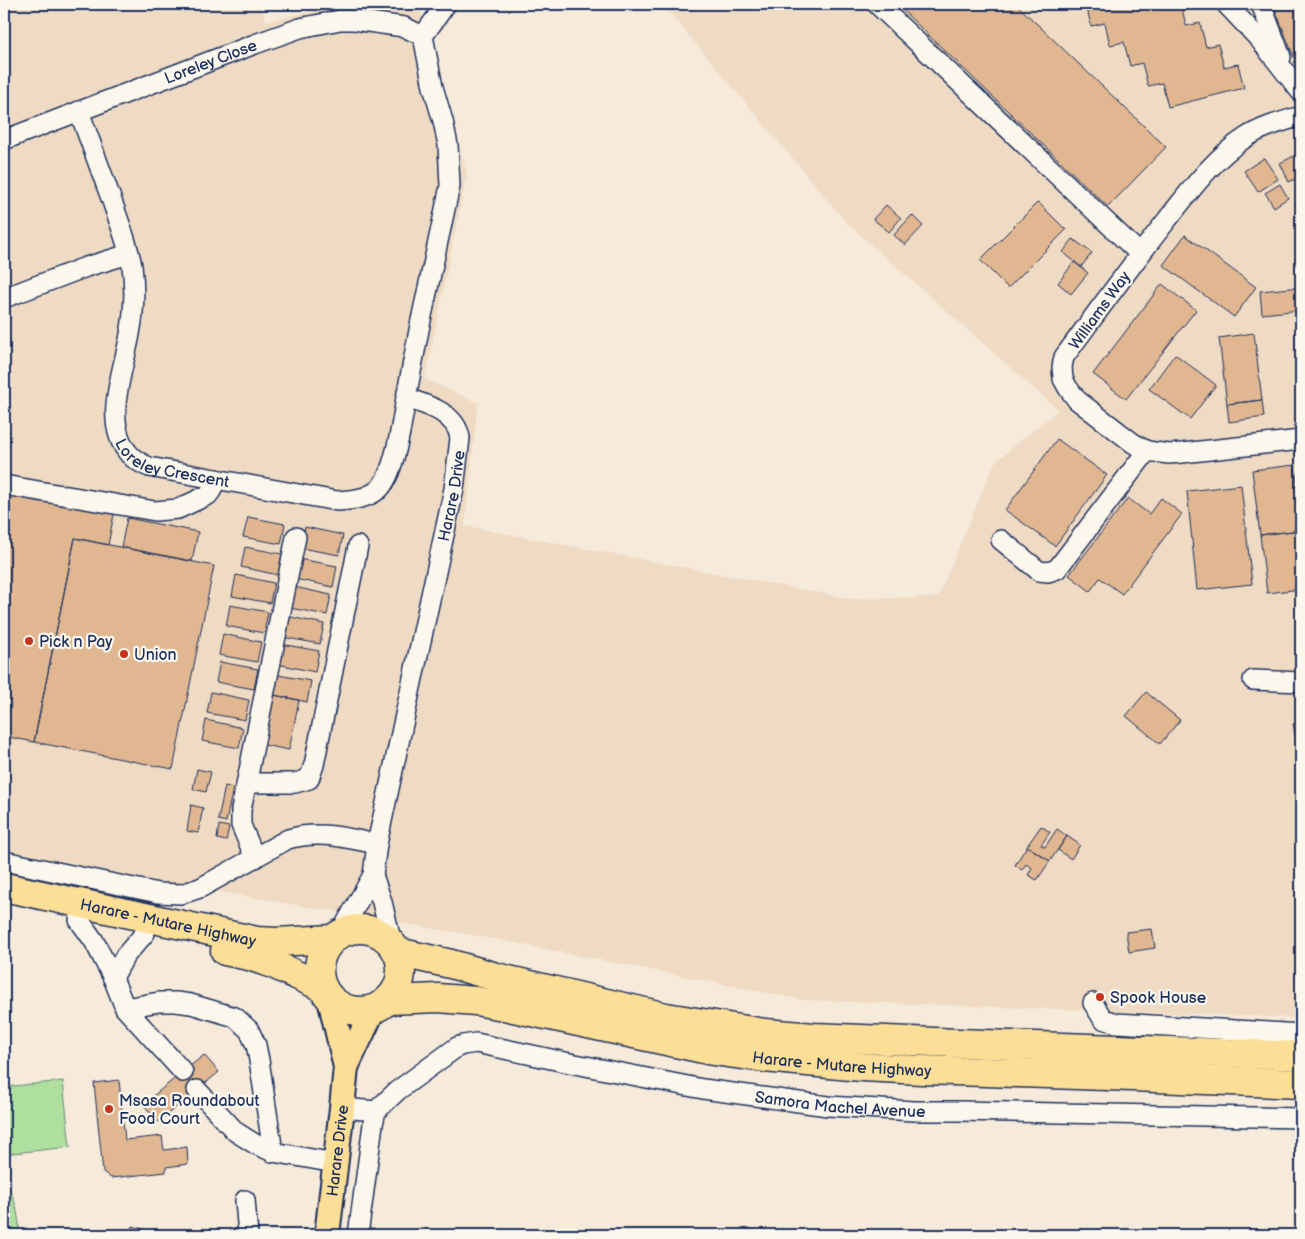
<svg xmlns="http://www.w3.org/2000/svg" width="1305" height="1239" font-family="'Balsamiq Sans',sans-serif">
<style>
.built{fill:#efdbc4}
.green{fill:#afdf9e;stroke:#65877e}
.building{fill:#e0b791;stroke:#1b2f5e}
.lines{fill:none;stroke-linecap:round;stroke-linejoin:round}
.minor-casing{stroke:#1b2f5e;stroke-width:22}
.major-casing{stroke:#1b2f5e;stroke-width:28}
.highway-casing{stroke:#1b2f5e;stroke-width:31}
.minor{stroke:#fbf7ec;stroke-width:19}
.major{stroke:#fcde96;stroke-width:24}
.highway{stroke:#fcde96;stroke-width:28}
.poi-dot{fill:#c8321e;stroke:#fbf7ec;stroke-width:2}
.labels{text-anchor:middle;stroke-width:4.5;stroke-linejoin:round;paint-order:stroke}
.street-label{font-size:16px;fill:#1b2f5e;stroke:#fbf7ec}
.poi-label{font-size:16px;fill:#1b2f5e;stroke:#fbf7ec;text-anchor:start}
</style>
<rect width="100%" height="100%" fill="#f6eada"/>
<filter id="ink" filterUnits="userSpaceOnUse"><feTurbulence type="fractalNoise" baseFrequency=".02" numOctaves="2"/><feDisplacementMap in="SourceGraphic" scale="10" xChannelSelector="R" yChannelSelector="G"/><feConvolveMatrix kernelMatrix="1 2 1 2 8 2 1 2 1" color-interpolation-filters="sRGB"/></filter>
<g filter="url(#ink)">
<path class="built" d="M4,4H260L266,21L339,6L421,11L467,174L425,379L478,403L465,526L852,599L938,597L994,463L1058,410L847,223L665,7L669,4H1301V1018L803,1000L500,940L4,855Z"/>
<path class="green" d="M63,1081L70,1147L4,1154V1087Z
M4,1182C17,1197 18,1216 20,1235H9L6,1214L4,1203Z"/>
<path class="building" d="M896,4H1016L1166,147L1108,207Z
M1086,4H1166L1167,6L1181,4L1186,26L1200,23L1206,47L1218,44L1224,67L1238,64L1244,88L1168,107L1162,83L1148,86L1142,63L1130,66L1124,42L1110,45L1105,23L1091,26Z
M1273,4H1301V58L1295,60Z
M1296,155L1301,166V176L1289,182L1280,163Z
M1264,158L1278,179L1258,192L1244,171Z
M1280,184L1288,198L1274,207L1265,193Z
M1038,202L1066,230L1008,288L980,260Z
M886,205L901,218L889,232L873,219Z
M912,215L923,226L905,245L894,235Z
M1185,235L1256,287L1234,317L1163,265Z
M1073,239L1092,253L1081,267L1063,252Z
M1074,262L1088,273L1071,294L1058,283Z
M1162,284L1196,310L1126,399L1093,374Z
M1301,287V310L1262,314L1260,291Z
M1254,333L1262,400L1227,404L1219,338Z
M1175,354L1216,385L1190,419L1149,389Z
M1262,400L1264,417L1229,422L1227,404Z
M1057,439L1107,475L1055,546L1005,510Z
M1295,465L1301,515V530L1260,535L1252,470Z
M1241,485L1252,584L1197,590L1187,491Z
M4,492L114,514L108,545L75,538L34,742L4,736Z
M1128,498L1149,514L1161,498L1182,514L1122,594L1100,578L1090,591L1069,575Z
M248,517L285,524L281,544L243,537Z
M127,518L198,532L192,561L121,547Z
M305,527L343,535L339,555L301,548Z
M1301,530V589L1267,593L1260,535Z
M75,538L214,566L173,769L34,742Z
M245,547L282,554L278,575L241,567Z
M299,559L337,566L333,587L295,579Z
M236,575L274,583L270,603L232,596Z
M294,587L331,595L327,615L290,608Z
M230,605L268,612L264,633L226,626Z
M286,616L324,624L320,644L282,637Z
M223,634L261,642L257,662L219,655Z
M281,644L319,651L315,672L277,664Z
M220,662L258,669L254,689L216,682Z
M273,674L311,681L307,702L269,694Z
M211,692L249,700L245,720L207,713Z
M1146,692L1180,720L1160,744L1126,716Z
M269,694L299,700L289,750L259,744Z
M206,720L243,728L239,748L202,741Z
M1301,722V765L1293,724Z
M197,769L211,772L206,792L193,789Z
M225,786L233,788L226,822L218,820Z
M191,805L203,808L198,833L187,831Z
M219,825L229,827L226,841L217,839Z
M1041,826L1050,832L1041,845L1045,847L1057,829L1067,836L1050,861L1027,846Z
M1067,836L1080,845L1071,859L1058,850Z
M1027,846L1050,861L1037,880L1028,875L1032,868L1026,864L1022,870L1015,865Z
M1152,929L1155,948L1129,952L1126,932Z
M204,1055L219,1072L158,1122L143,1104Z
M119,1080L125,1140L162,1136L164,1150L187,1147L188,1164L166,1167V1172L111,1178L103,1172L94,1083Z
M133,1226L153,1232L152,1235H130Z"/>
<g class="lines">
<defs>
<g id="minor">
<path d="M877,4L1140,254"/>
<path d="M1226,4L1260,40L1301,92"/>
<path d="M1261,4L1281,57"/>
<path id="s1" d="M79,111C90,141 101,171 112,201C119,222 128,243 132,266C135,288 134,313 130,334C124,370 101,423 130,455C135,460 142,464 149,467L337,501C352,500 366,499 378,490C395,475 402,421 406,398"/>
<path d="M1301,116C1281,122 1262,127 1245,138C1213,159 1190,191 1167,220C1131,265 1098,311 1064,357L1062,367L1063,379L1068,388L1077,400L1133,443L1147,451L1169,454L1182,453L1301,440"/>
<path id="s2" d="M4,140L255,44L300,28L340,20H354L404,27L423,36"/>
<path d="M4,298L86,267L129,254"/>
<path d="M4,485L155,511L178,509L208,495L211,491L216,479"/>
<path d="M1001,540L1039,571L1048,572L1057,569L1147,451"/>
<path d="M1253,680L1301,682"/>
<path d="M247,783H295L309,779L314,765L358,546"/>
<path d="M255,858L241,825V810L296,537"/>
<path d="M4,861L158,893L181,894L200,888L288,839C319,830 346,838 377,844"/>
<path d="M373,875L382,902L392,944"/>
<path d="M79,920L94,941L113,978L125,1008L183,1072"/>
<path id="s3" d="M340,934L373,875L377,844L454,489L460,438C456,413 428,405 406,398L420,325L450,186L448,145L443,121L433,87L423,36L446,4"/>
<path d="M113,978L125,956L145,933"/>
<path d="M1093,1003L1103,1019L1117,1023L1301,1034"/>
<path d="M125,1008L159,1002H176L191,1004L235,1017L249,1030L256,1045L259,1060L273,1152"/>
<path d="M197,1090L236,1132L255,1144L273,1152L335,1163"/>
<path d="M342,1108L376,1111"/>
<path d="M245,1200L248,1235"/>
<path id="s4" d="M358,1235L373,1124L376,1111L397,1091L457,1047L463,1045L476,1043L565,1062L703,1089L828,1106L914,1111H957L1301,1118"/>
</g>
<g id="major">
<path d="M346,1067L373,1010"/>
<path id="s5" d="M327,1235L342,1108L346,1067L330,999"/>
</g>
<g id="highway">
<path id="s6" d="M4,887L257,941L276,942L333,939"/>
<circle cx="360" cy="970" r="41"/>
<path d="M225,951L249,956L273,964L322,987"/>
<path d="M397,952L451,964L496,977L666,1017L765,1033L814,1037L959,1043L1301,1056"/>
<path id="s7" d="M388,1000L438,998L476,1001L509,1007L713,1051L764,1058L862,1067L922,1070L1107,1076L1301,1084"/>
</g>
</defs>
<use href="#minor" class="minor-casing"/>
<use href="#major" class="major-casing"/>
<use href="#highway" class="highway-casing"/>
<use href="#minor" class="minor"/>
<use href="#major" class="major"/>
<use href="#highway" class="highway"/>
</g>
</g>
<g class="poi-dot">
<circle cx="29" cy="641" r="5"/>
<circle cx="124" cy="654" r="5"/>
<circle cx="1100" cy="997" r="5"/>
<circle cx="109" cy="1109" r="5"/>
</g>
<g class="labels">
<g class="street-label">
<text dy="6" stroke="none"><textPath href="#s2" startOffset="221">Loreley Close</textPath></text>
<text transform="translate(1099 310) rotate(-54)" y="6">Williams Way</text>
<text dy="6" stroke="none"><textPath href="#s1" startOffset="401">Loreley Crescent</textPath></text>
<text dy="6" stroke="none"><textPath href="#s3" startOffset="455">Harare Drive</textPath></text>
<text dy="6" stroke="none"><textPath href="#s6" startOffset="168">Harare - Mutare Highway</textPath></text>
<text dy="6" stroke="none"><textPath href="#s7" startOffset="460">Harare - Mutare Highway</textPath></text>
<text dy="6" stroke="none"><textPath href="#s4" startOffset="618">Samora Machel Avenue</textPath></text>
<text dy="6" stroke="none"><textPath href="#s5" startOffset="85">Harare Drive</textPath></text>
</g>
<g class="poi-label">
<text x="39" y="647">Pick n Pay</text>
<text x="134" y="660">Union</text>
<text x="1110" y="1003">Spook House</text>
<text x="119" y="1106">Msasa Roundabout<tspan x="119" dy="18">Food Court</tspan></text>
</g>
</g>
<rect width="1305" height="1239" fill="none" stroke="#fbf7ec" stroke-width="20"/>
<rect x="10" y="10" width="1285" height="1219" fill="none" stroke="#1b2f5e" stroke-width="2" filter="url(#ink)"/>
</svg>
